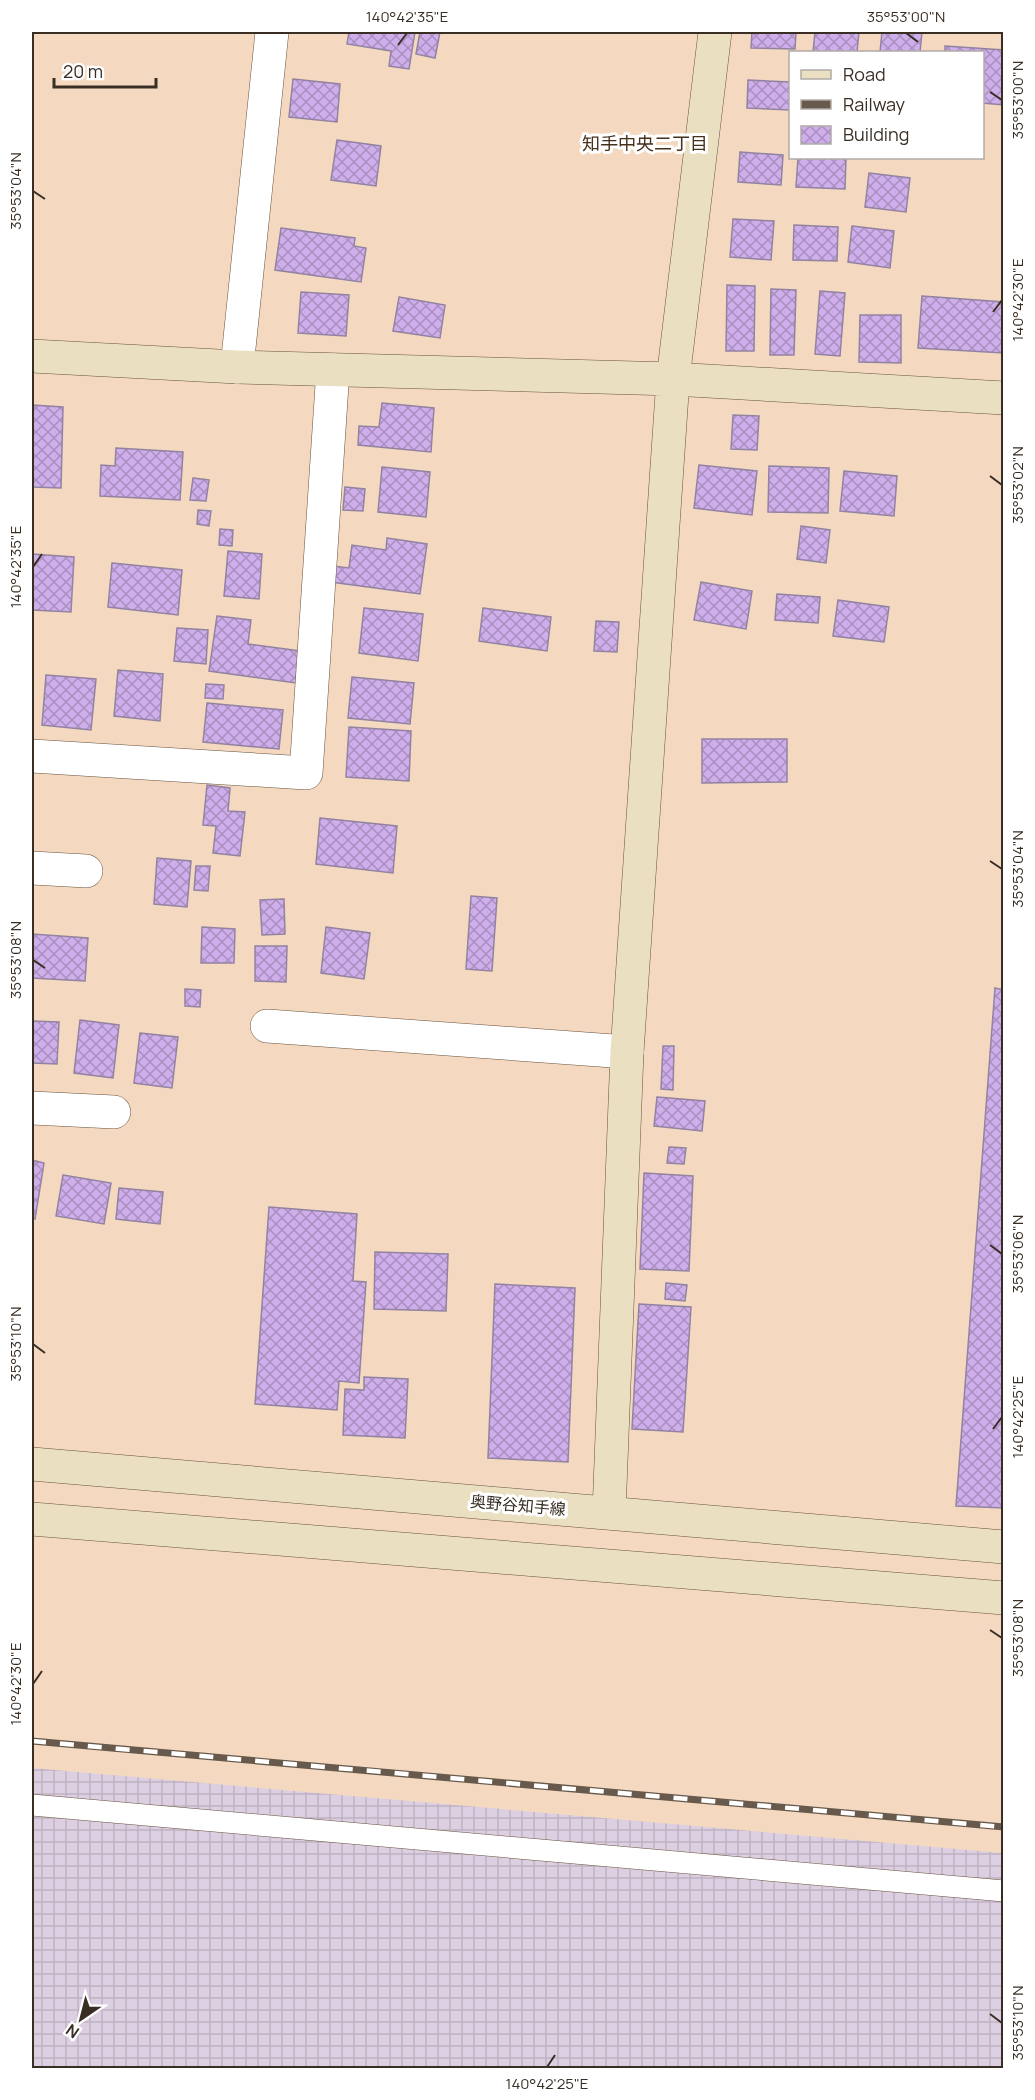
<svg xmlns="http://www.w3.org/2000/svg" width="1035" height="2100" font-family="Manrope,'Noto Sans JP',sans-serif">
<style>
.industrial{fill:url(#industrial-grid)}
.building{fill:url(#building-cross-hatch);stroke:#9283a0;stroke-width:1.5}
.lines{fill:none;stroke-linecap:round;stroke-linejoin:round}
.lane-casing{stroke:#68523c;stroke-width:22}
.street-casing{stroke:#68523c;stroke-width:34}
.secondary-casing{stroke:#68523c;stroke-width:34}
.lane{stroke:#fff;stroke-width:21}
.street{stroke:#fff;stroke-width:33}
.secondary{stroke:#eae0c1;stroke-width:33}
.rail-casing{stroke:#67594b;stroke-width:7}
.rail{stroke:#fff;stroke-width:4.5;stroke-dasharray:14;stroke-linecap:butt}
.ticks{fill:none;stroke:#382e24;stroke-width:2}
.labels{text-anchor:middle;stroke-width:6;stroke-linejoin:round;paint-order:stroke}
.street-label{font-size:16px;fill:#382e24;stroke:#fff}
.neighbourhood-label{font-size:18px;fill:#45311c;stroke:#fff}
.neatline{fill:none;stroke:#382e24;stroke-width:2}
.ticks-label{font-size:15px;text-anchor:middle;fill:#382e24}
</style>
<defs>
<pattern id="industrial-grid" width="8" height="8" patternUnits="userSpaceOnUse" patternTransform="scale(1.5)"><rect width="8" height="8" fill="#ddcfe2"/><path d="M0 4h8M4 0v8" fill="none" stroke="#beb2c2"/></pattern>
<pattern id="building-cross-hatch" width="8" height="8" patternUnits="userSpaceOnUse" patternTransform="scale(1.5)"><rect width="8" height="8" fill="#cfaeec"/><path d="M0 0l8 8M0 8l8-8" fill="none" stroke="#a98ebf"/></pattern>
</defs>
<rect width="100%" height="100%" fill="#f4d9c0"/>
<path class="industrial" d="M32,1768L1003,1853V2068H32Z"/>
<path class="building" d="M349,32H415L409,69L389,66L391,51L347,44Z
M420,32H440L435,58L416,54Z
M752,32H796L795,49L751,48Z
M815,32H859L857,52H813Z
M882,32H922L920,52H880Z
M945,46L1004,50V105L982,103V52H945Z
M293,79L340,84L337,122L289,117Z
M748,80L790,82V110L747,108Z
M337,140L381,146L376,186L331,180Z
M740,152L783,155L781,185L738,182Z
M798,158H846L845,189L796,187Z
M869,173L910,178L906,212L865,207Z
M733,219L774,221L771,260L730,257Z
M794,225L838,227L837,261L793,260Z
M852,226L894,231L890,268L848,262Z
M281,228L355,238L354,246L366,248L361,282L275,270Z
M727,285L755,286L754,351H726Z
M771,289L796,290L794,355H770Z
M820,291L845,293L840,356L815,354Z
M301,292L349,295L346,336L298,333Z
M922,296L1004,302V353L918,348Z
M399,297L445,305L440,338L393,331Z
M860,315H901V363L859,362Z
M382,403L434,408L431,452L358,445L359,426L379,427Z
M32,405L63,407L61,488L32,487Z
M733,415L759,416L757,450L731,449Z
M116,448L183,452L180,500L100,496L101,465L115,466Z
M699,465L757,471L752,515L694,508Z
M769,466L829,468L828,513L768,512Z
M382,467L430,472L426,517L378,512Z
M844,471L897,476L894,516L840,511Z
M193,478L209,480L206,501L190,500Z
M345,487L365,489L363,511L343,510Z
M198,510L211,511L209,526L197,524Z
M801,526L830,530L826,563L797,559Z
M220,529L233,530L232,546L219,545Z
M387,538L427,544L420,594L331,582L334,566L349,568L352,545L386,550Z
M228,551L262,554L259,599L224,596Z
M32,554L74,557L71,612L32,610Z
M112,563L182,570L178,615L108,607Z
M701,582L752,591L746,629L694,620Z
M777,594L820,597L818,623L775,620Z
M838,600L889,607L884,642L833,636Z
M364,608L423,614L418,661L359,653Z
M483,608L551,617L547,651L479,641Z
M217,616L251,620L248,644L300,651L296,683L209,671Z
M596,621L619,622L617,652L594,651Z
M177,628L208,630L206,664L174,661Z
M118,670L163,674L160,721L114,716Z
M46,675L96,679L91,730L42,725Z
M352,677L414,683L410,724L348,718Z
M206,684L224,685L223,699L205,698Z
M207,703L283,710L279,749L203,742Z
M349,727L411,731L409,781L346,777Z
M702,739H787V782L702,783Z
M207,785L230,788L228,811L245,812L240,856L213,853L216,826L203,825Z
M320,818L397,826L393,873L316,864Z
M157,858L191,861L187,907L154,904Z
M196,866H210L208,891L194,890Z
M471,896L497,898L492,971L466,969Z
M284,899L285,934L262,935L260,900Z
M202,927L235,929L234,963H201Z
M326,927L370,933L364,979L321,973Z
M32,934L88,938L85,981L32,978Z
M255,946H287L286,982L255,981Z
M995,988L1004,990V1508L956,1506Z
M185,989L201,990L200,1007L185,1006Z
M80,1020L119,1025L113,1078L74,1073Z
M32,1021L59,1022L57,1064L32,1063Z
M140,1033L178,1037L172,1088L134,1083Z
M663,1046H674L673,1090L661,1089Z
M657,1097L705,1101L702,1131L654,1126Z
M669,1147L686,1148L684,1164L667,1163Z
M32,1160L44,1163L35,1219L32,1218Z
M644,1173L693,1176L689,1271L640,1269Z
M63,1175L111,1183L104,1224L56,1216Z
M119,1188L163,1192L160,1224L116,1219Z
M269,1207L357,1214L353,1281L366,1282L359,1383L339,1381L337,1410L255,1404Z
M375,1252L448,1254L446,1311L374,1309Z
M666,1283L687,1285L685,1301L665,1299Z
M495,1284L575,1288L568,1462L488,1458Z
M639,1304L691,1307L683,1432L632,1429Z
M364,1377L408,1379L405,1438L343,1435L345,1389L364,1390Z"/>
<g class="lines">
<defs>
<path id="lane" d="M32,1805L1004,1891"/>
<path id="street" d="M237,367L272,32
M32,756L306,773L333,370
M32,868L86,871
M267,1026L627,1052
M32,1108L114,1112"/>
<path id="secondary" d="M32,356L237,367L673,379L1004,398
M32,1464L1004,1547
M609,1513L627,1052L673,379L715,32
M32,1519L1004,1598"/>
</defs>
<use href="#lane" class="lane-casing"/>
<use href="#street" class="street-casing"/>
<use href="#secondary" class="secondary-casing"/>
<use href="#lane" class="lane"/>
<use href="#street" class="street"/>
<use href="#secondary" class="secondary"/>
<defs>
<path id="rail" d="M32,1741L1004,1827"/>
</defs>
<use href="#rail" class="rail-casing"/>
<use href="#rail" class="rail"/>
</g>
<path class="ticks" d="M906,33L918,42M398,45L407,33M990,92L1002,100M33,191L45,199M993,312L1002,300M990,476L1002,485M33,567L42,554M990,861L1002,869M33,960L45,968M990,1245L1002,1254M33,1344L45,1353M993,1429L1002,1417M990,1630L1002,1638M33,1684L42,1671M990,2014L1002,2023M547,2067L555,2055"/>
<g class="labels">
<g class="street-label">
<text transform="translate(518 1505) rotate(5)" y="6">奥野谷知手線</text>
</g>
<g class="neighbourhood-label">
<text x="645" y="150">知手中央二丁目</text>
</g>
</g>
<rect width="1035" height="2100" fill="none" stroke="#ffffff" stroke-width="66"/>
<rect x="789" y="51" width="195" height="108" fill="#ffffff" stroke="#afaba7" stroke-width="1.5"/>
<rect x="801" y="70" width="30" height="9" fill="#eae0c1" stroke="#afaba7" stroke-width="1.5"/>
<text x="843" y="81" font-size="18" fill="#382e24">Road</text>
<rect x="801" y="100" width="30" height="9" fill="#67594b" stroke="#afaba7" stroke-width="1.5"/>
<text x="843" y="111" font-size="18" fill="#382e24">Railway</text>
<rect x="801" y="126" width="30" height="18" fill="url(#building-cross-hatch)" stroke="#afaba7" stroke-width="1.5"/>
<text x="843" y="141" font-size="18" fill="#382e24">Building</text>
<g transform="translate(81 2019) rotate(215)" stroke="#ffffff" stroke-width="4.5" paint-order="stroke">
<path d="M0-4.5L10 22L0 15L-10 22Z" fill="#382e24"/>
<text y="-9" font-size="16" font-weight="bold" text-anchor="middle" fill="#382e24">N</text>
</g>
<path d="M54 78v9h102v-9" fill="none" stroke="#382e24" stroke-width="3"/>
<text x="63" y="78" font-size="18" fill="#382e24" stroke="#ffffff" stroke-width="4.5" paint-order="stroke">20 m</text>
<rect x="33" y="33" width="969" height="2034" class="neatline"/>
<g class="ticks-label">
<text x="407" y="22">140°42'35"E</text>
<text x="906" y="22">35°53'00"N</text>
<text transform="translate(1018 100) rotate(-90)" y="5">35°53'00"N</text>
<text transform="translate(16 191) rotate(-90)" y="5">35°53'04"N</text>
<text transform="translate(1018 300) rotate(-90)" y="5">140°42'30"E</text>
<text transform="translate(1018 485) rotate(-90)" y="5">35°53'02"N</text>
<text transform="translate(16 567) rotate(-90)" y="5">140°42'35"E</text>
<text transform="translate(1018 869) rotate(-90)" y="5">35°53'04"N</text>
<text transform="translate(16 960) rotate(-90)" y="5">35°53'08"N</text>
<text transform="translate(1018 1254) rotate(-90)" y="5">35°53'06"N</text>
<text transform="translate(16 1344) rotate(-90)" y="5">35°53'10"N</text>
<text transform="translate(1018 1417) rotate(-90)" y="5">140°42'25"E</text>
<text transform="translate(1018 1638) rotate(-90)" y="5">35°53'08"N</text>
<text transform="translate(16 1684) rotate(-90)" y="5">140°42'30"E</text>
<text transform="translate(1018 2023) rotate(-90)" y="5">35°53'10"N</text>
<text x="547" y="2089">140°42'25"E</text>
</g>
</svg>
